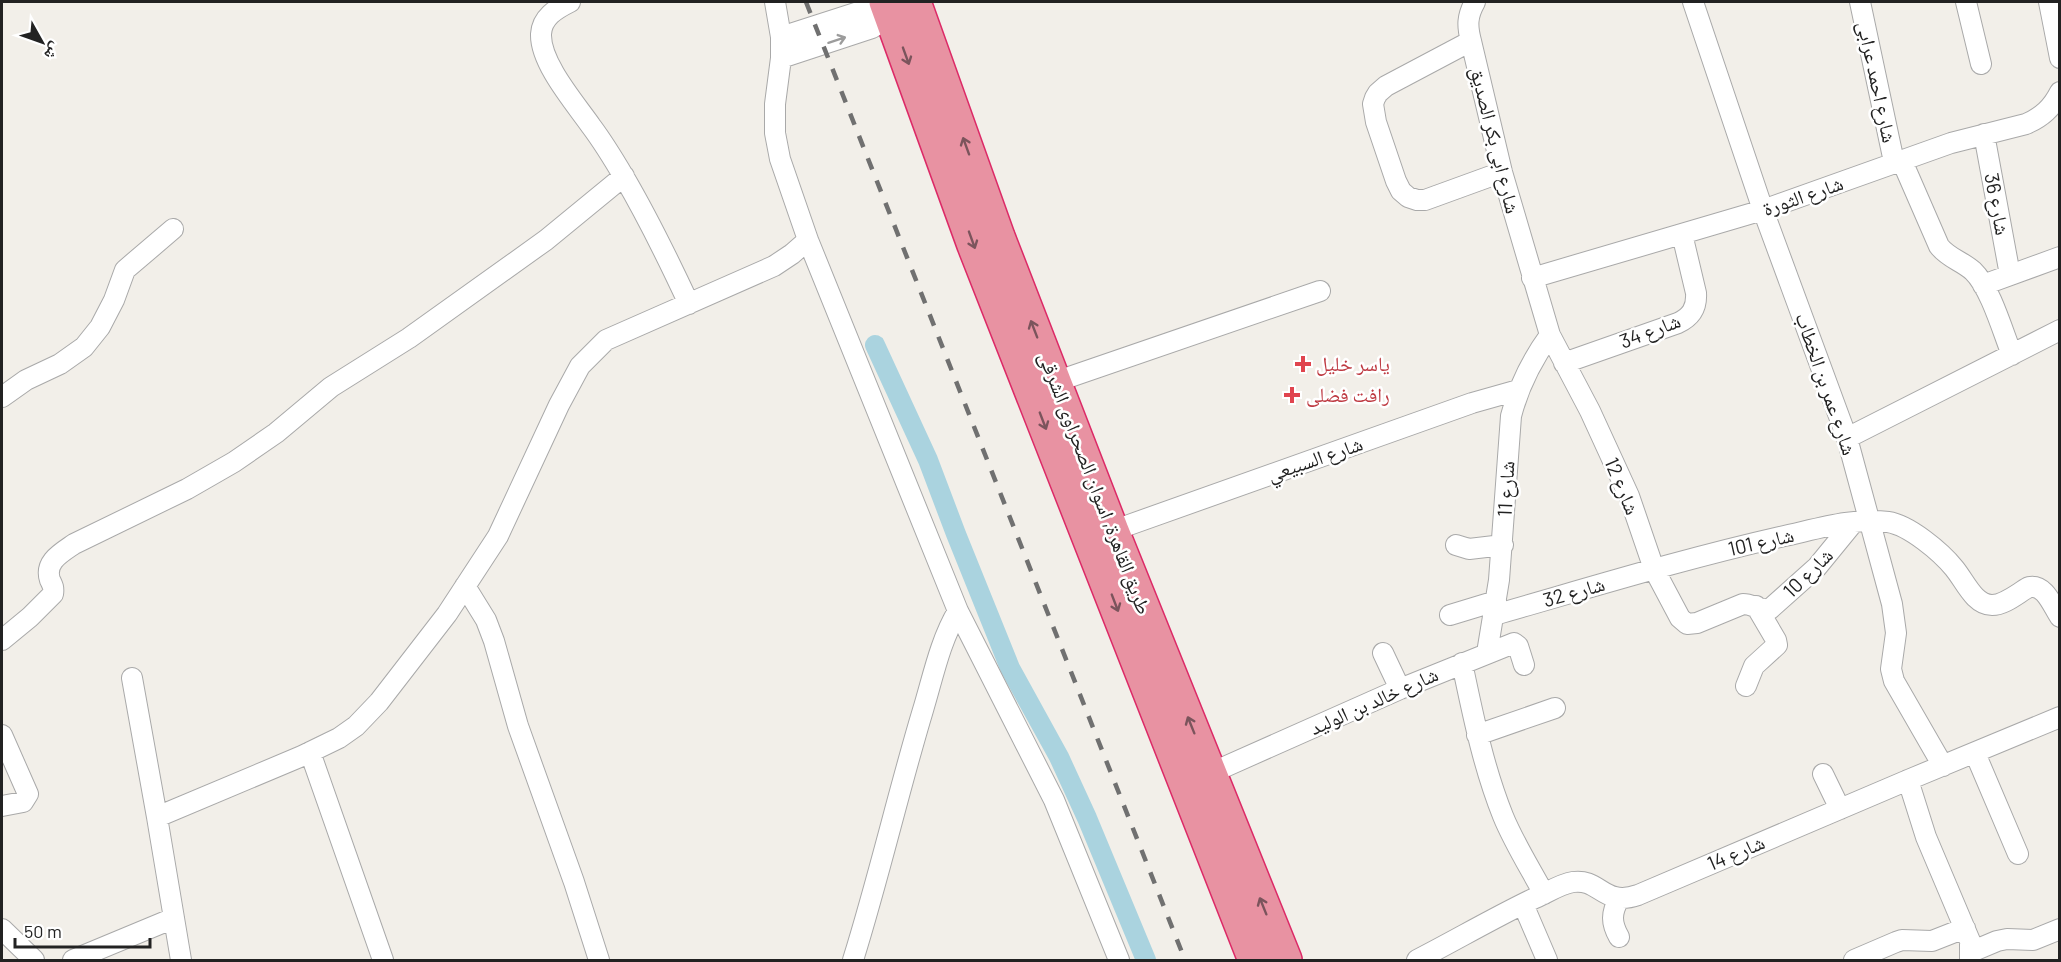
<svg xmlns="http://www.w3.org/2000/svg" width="2061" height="962" font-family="Barlow,'Noto Naskh Arabic',sans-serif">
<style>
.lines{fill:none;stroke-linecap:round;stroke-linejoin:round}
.canal{stroke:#aad3df;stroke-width:20}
.street-casing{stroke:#a9a9a9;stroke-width:22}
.highway-casing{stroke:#dc2a67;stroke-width:36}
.street{stroke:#fff;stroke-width:20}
.highway{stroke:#e892a2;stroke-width:33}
.rail{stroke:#707070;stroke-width:4.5;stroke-dasharray:12 12;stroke-linecap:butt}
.oneway{stroke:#9c9c9c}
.oneway2{stroke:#7b545c}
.health-dot{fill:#e0444e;stroke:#fff;stroke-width:2}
.labels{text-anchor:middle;stroke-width:5;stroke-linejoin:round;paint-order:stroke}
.street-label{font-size:20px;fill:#222;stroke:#fff}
.health-label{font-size:20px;fill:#be3a42;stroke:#fff;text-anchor:start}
</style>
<rect width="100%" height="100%" fill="#f2efe9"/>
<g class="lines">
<path class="canal" d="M875,345L928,460L956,534L1010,668L1059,757L1087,818L1146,960"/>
<defs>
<path id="street" d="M570,2C556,9 542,17 541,34C540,63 575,103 591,126C603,142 614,160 624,177C648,218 669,261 689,304
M775,2L781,37V58L775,104V133L780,159L808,240L958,611L1054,800L1119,960
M1475,2C1467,16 1467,26 1471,41L1502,172L1550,335L1590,411L1629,496L1654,569L1680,618L1687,624L1697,623L1743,604C1753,604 1760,611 1770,609L1817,567L1853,523
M1693,2L1763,210L1847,438L1892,604L1896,633L1891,669L1894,681L1943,766
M1860,2L1894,162
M1966,2L1981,64
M2049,2L2060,58
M781,37L871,8L890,12
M1471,41L1386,86L1378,93L1375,98L1373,104L1376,122L1396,181L1401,191L1408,197L1417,200H1425L1502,172
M781,58L872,28C882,23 887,13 897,10
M1984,134L2010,275
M1902,161L1939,246C1948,258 1962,261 1973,271C1990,287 2003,332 2012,355
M1532,278L1763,210L1951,143L2026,124C2042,117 2052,108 2060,92
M1983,285L2060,257
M1564,363L1678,323C1691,317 1697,308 1696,293L1682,234
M1055,382L1320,291
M2,397L26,380L60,364L84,347L100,327L114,300L125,270L173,229
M1847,438L2060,330
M1112,531L1472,403L1518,390
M1456,545L1469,549L1503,545
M465,586L486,620L494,641L518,726L574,882L599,960
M1450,615L1496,601
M1494,615C1589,588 1683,559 1780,537C1814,530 1853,517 1888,522C1909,525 1941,552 1954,568C1965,581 1974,605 1992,605C2005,605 2018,593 2029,587C2045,584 2052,605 2060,617
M2,640L30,617L53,594C54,588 53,586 50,580C44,562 61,553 74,544L187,489L234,462L276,433L331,387L409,338L546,240L624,176
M1383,653L1400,689
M1487,653L1499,580L1511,416C1519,385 1531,361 1550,335
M1462,663C1473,715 1483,766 1503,816C1514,843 1530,868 1544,894
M132,678L157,817
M1746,686L1754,666L1777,645L1776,640L1756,606
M2,735L28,794L23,802L2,806
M1477,735L1555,708
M310,752L383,960
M1975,753L2018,854
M1211,773L1400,689L1514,643L1518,646L1524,665
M1823,774L1840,809
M1908,780L1926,837L1970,941V960
M1619,899C1611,913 1611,923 1619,937
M1523,904L1547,960
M2,929L34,960
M1971,952L1997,941L2007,939L2033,940L2060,929
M73,960L174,918
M181,960L157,817L302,756L339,738L356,726L379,702L447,614L498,536L559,405L580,366L606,340L774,266L792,254L808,240
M853,960C879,877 898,793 923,710C933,677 940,641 958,611
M1417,960C1456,940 1495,917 1535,898C1547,893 1560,884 1573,882C1600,878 1603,907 1638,895L1908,780L2060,717
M1854,960L1896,942L1902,940L1932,941L1965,928"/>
<path id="highway" d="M886,2L974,245L1255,960
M914,2L998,237L1112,531L1285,960"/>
</defs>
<use href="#street" class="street-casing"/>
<use href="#highway" class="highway-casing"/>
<use href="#street" class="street"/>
<use href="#highway" class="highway"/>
<path class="rail" d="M806,2L1185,960"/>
</g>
<defs><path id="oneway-shaft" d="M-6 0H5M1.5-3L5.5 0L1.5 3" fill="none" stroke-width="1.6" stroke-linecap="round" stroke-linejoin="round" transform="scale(1.5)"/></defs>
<use class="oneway" href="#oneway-shaft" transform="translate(837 40) rotate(-18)"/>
<g class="oneway2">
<use href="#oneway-shaft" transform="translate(906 56) rotate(70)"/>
<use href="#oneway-shaft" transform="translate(966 146) rotate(-110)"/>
<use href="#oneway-shaft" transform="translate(972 240) rotate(70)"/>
<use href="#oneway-shaft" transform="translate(1034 329) rotate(-111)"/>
<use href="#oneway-shaft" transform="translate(1043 421) rotate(69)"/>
<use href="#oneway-shaft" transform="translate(1115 603) rotate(69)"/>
<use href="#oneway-shaft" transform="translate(1191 725) rotate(-112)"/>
<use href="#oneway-shaft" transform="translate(1263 906) rotate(-112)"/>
</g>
<g class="health-dot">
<path d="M1300 355h6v6h6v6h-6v6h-6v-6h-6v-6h6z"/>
<path d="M1289 386h6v6h6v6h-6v6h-6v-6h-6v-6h6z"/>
</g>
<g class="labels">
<g class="street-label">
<text transform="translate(1877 82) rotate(78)" y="7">شارع احمد عرابى</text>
<text transform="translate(1495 140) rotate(76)" y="7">شارع ابى بكر الصديق</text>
<text transform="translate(1803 196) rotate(-19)" y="7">شارع الثورة</text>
<text transform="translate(1997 204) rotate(79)" y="7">شارع 36</text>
<text transform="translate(1650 331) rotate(-21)" y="7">شارع 34</text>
<text transform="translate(1826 384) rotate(71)" y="7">شارع عمر بن الخطاب</text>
<text transform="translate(1315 459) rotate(-19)" y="7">شارع السبيعي</text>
<text transform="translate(1095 483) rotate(69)" y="7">طريق القاهرة, اسوان الصحراوى الشرقى</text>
<text transform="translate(1622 486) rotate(67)" y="7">شارع 12</text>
<text transform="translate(1506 489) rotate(-87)" y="7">شارع 11</text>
<text transform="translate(1761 542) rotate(-13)" y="7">شارع 101</text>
<text transform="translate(1808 573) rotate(-45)" y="7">شارع 10</text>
<text transform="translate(1574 592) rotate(-16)" y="7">شارع 32</text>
<text transform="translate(1374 701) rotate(-24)" y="7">شارع خالد بن الوليد</text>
<text transform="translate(1736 853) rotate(-23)" y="7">شارع 14</text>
</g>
<g class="health-label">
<text x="1316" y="371">ياسر خليل</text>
<text x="1306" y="402">رافت فضلى</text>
</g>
</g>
<rect width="2061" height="962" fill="none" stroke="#222222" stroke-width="6"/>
<g transform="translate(42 42) rotate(130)" stroke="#ffffff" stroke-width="4.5" paint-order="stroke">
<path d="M0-4.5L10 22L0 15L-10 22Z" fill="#222222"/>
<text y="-9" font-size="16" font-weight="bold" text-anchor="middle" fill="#222222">ش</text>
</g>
<path d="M15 938v9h135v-9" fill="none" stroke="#222222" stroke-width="3"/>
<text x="24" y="938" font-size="18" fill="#222222" stroke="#ffffff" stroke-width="4.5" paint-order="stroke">50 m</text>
</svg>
